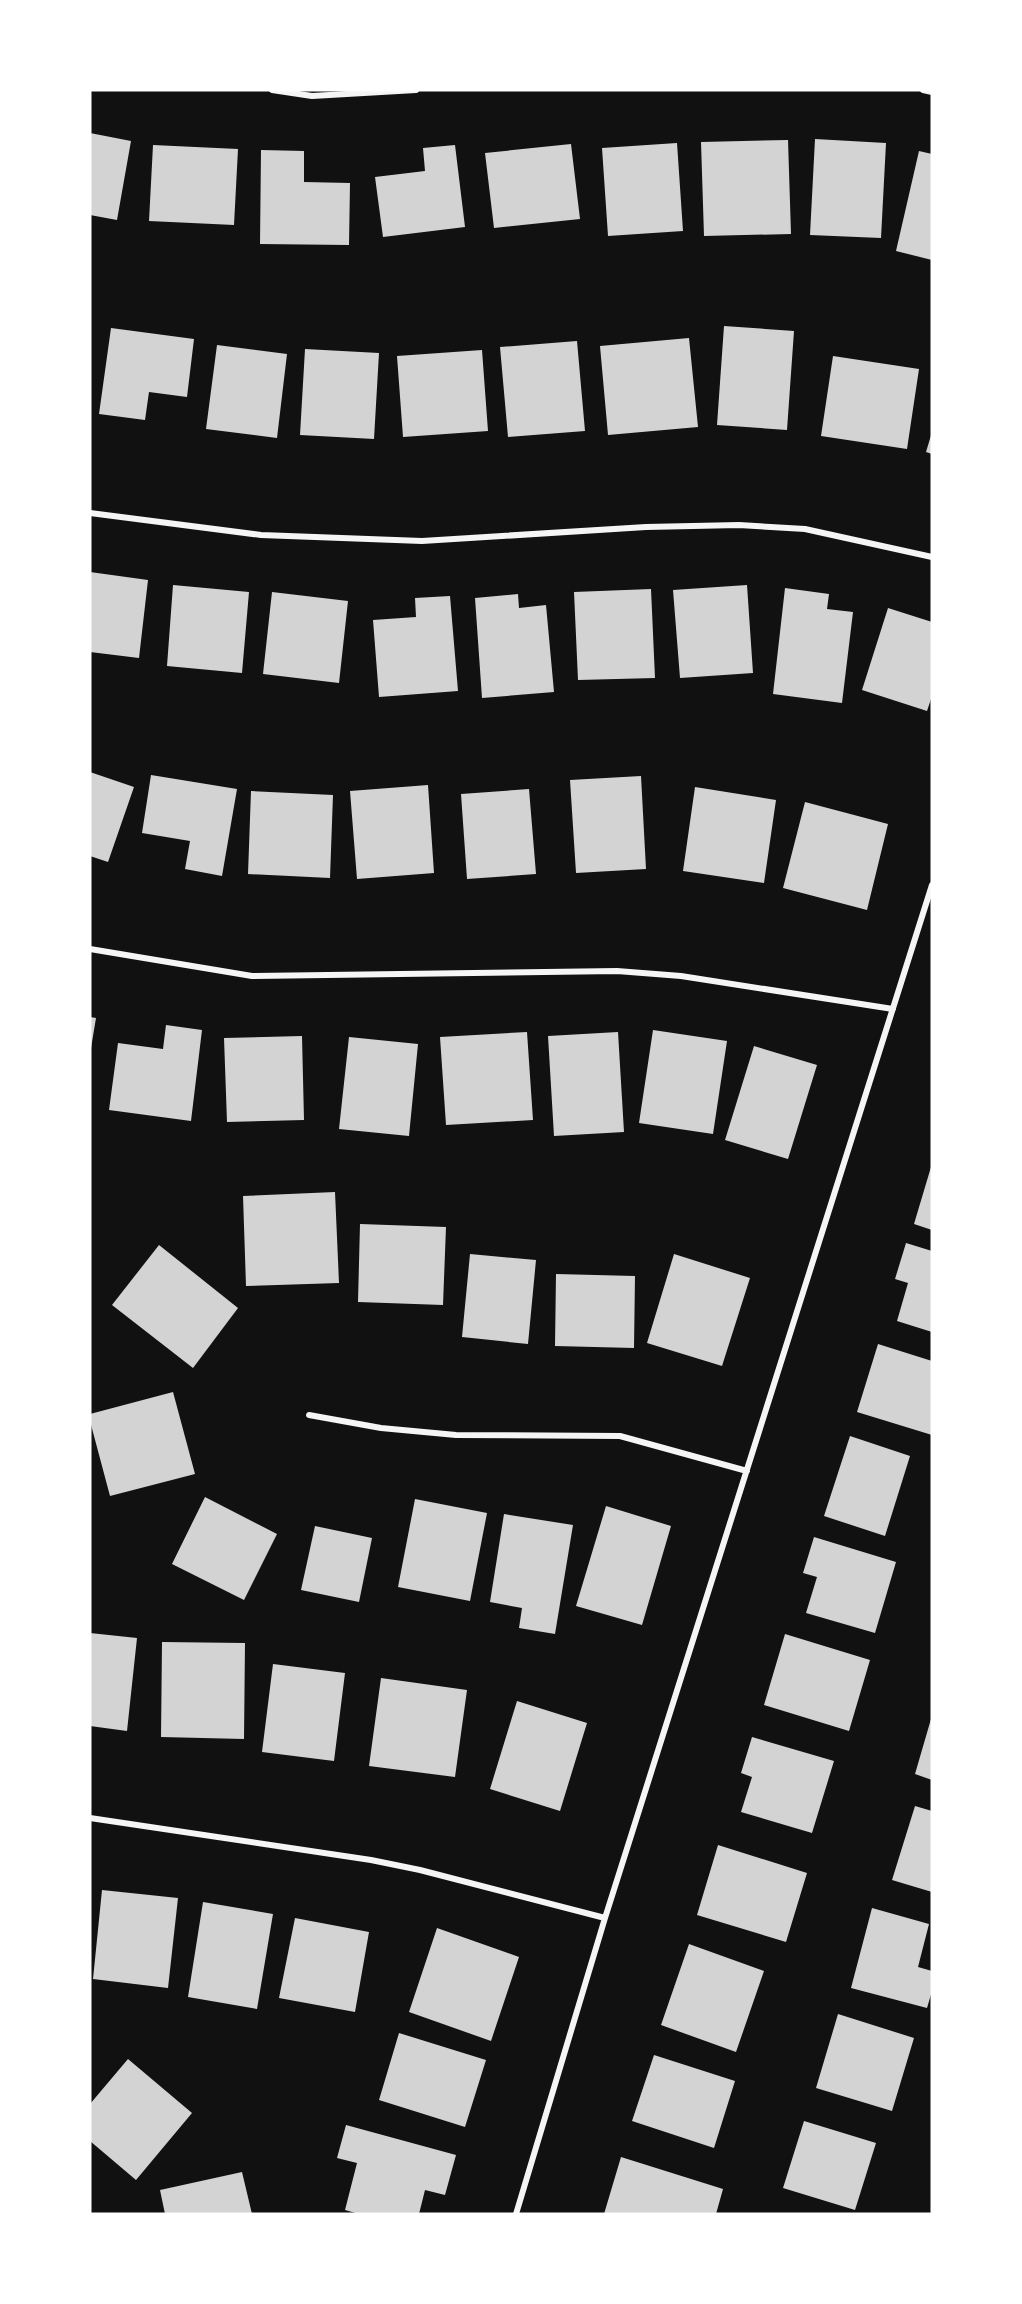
<svg xmlns="http://www.w3.org/2000/svg" width="1022" height="2304" font-family="Helvetica,sans-serif">
<style>
.building{fill:#d3d3d3}
.lines{fill:none;stroke-linecap:round;stroke-linejoin:round}
.minor{stroke:#f5f5f5;stroke-width:6}
</style>
<rect width="100%" height="100%" fill="#111"/>
<path class="building" d="M90,133L131,141L117,220L90,215Z
M815,139L886,143L881,238L810,235Z
M788,140L791,234L704,236L701,142Z
M677,143L683,231L608,236L602,148Z
M571,144L580,219L494,228L485,153Z
M153,145L238,149L234,225L149,221Z
M455,145L465,227L383,237L375,177L425,171L423,148Z
M261,150L304,151V182L350,183L349,245L260,244Z
M919,151L932,154V260L896,251Z
M724,326L794,331L787,430L717,425Z
M111,328L194,339L187,397L149,392L145,420L99,414Z
M689,338L698,427L608,435L600,346Z
M577,341L585,431L508,437L500,347Z
M217,345L287,354L277,438L206,429Z
M305,349L379,353L374,439L300,435Z
M482,350L488,431L403,437L397,356Z
M833,356L919,369L907,449L821,436Z
M932,432V454L926,452Z
M90,572L148,580L139,658L90,652Z
M173,585L249,592L242,673L167,666Z
M747,585L753,673L680,678L673,590Z
M785,588L829,594L827,609L853,612L842,703L773,694Z
M651,589L655,678L578,680L574,592Z
M272,592L348,601L339,683L263,674Z
M518,594L519,608L546,605L554,692L482,698L475,598Z
M450,596L458,691L379,697L373,620L416,617L415,598Z
M888,608L932,622V696L927,711L862,690Z
M90,772L134,787L108,862L90,856Z
M151,775L237,789L222,876L185,869L190,841L142,833Z
M641,776L646,869L576,873L570,780Z
M428,785L434,873L357,879L350,791Z
M695,787L776,800L764,883L683,871Z
M529,789L536,874L467,879L461,794Z
M251,791L333,795L330,878L248,874Z
M805,802L888,824L867,910L783,888Z
M90,1017L96,1018L91,1048H90Z
M166,1025L202,1030L191,1121L109,1110L118,1043L163,1049Z
M653,1030L727,1041L713,1134L639,1123Z
M527,1032L533,1120L446,1125L440,1037Z
M618,1032L624,1132L554,1136L548,1036Z
M302,1036L304,1120L227,1122L224,1038Z
M349,1037L418,1044L409,1136L339,1129Z
M754,1046L817,1065L788,1159L725,1140Z
M931,1167H932V1230L914,1224Z
M335,1192L339,1283L246,1286L243,1196Z
M360,1224L446,1227L443,1305L358,1302Z
M906,1243L932,1251V1332L897,1321L908,1283L895,1279Z
M159,1245L238,1308L193,1368L112,1305Z
M470,1254L536,1260L528,1344L462,1337Z
M674,1254L750,1278L722,1366L647,1343Z
M556,1274L635,1276L634,1348L555,1346Z
M878,1344L932,1361V1435L857,1412Z
M173,1392L195,1474L110,1496L90,1421V1414Z
M850,1436L910,1456L885,1536L824,1516Z
M205,1497L277,1534L244,1600L172,1564Z
M415,1499L487,1513L470,1601L398,1587Z
M606,1506L671,1526L642,1625L576,1606Z
M504,1514L573,1525L555,1634L519,1628L522,1608L490,1602Z
M315,1526L372,1538L359,1602L301,1590Z
M814,1537L896,1562L875,1633L806,1613L817,1577L803,1573Z
M90,1633L137,1638L127,1731L90,1726Z
M785,1634L870,1660L849,1731L764,1705Z
M162,1642L245,1643L244,1739L161,1737Z
M273,1664L345,1673L334,1761L262,1752Z
M381,1678L467,1690L455,1777L369,1766Z
M517,1701L587,1723L560,1811L490,1789Z
M931,1719H932V1780L915,1774Z
M752,1737L834,1761L812,1833L741,1812L752,1777L741,1773Z
M915,1806L932,1811V1892L892,1880Z
M718,1845L807,1873L786,1942L697,1915Z
M102,1890L178,1898L168,1988L93,1979Z
M203,1902L273,1914L257,2009L188,1997Z
M872,1908L929,1924L918,1967L932,1971V1991L927,2008L851,1988Z
M295,1918L369,1932L355,2012L279,1998Z
M437,1928L519,1957L491,2041L409,2012Z
M689,1944L764,1971L736,2052L661,2025Z
M838,2014L914,2038L892,2111L816,2088Z
M399,2033L486,2060L465,2127L379,2100Z
M654,2055L735,2081L714,2148L632,2121Z
M128,2059L192,2113L136,2180L90,2141V2104Z
M804,2121L876,2143L855,2210L783,2188Z
M346,2125L456,2155L445,2195L425,2190L419,2214H359L345,2210L357,2163L337,2158Z
M621,2157L723,2189L716,2214H604Z
M242,2172L252,2214H165L160,2190Z"/>
<g class="lines">
<path class="minor" d="M272,90L312,96L416,90
M923,90L932,92
M90,513L261,535L422,541L646,527L739,525L805,529L932,557
M90,949L252,976L617,971L681,976L893,1009
M309,1415L381,1428L456,1435L620,1436L747,1471
M90,1818L371,1860L420,1870L605,1918
M516,2214L605,1918L932,885"/>
</g>
<rect width="1022" height="2304" fill="none" stroke="#ffffff" stroke-width="183"/>
</svg>
